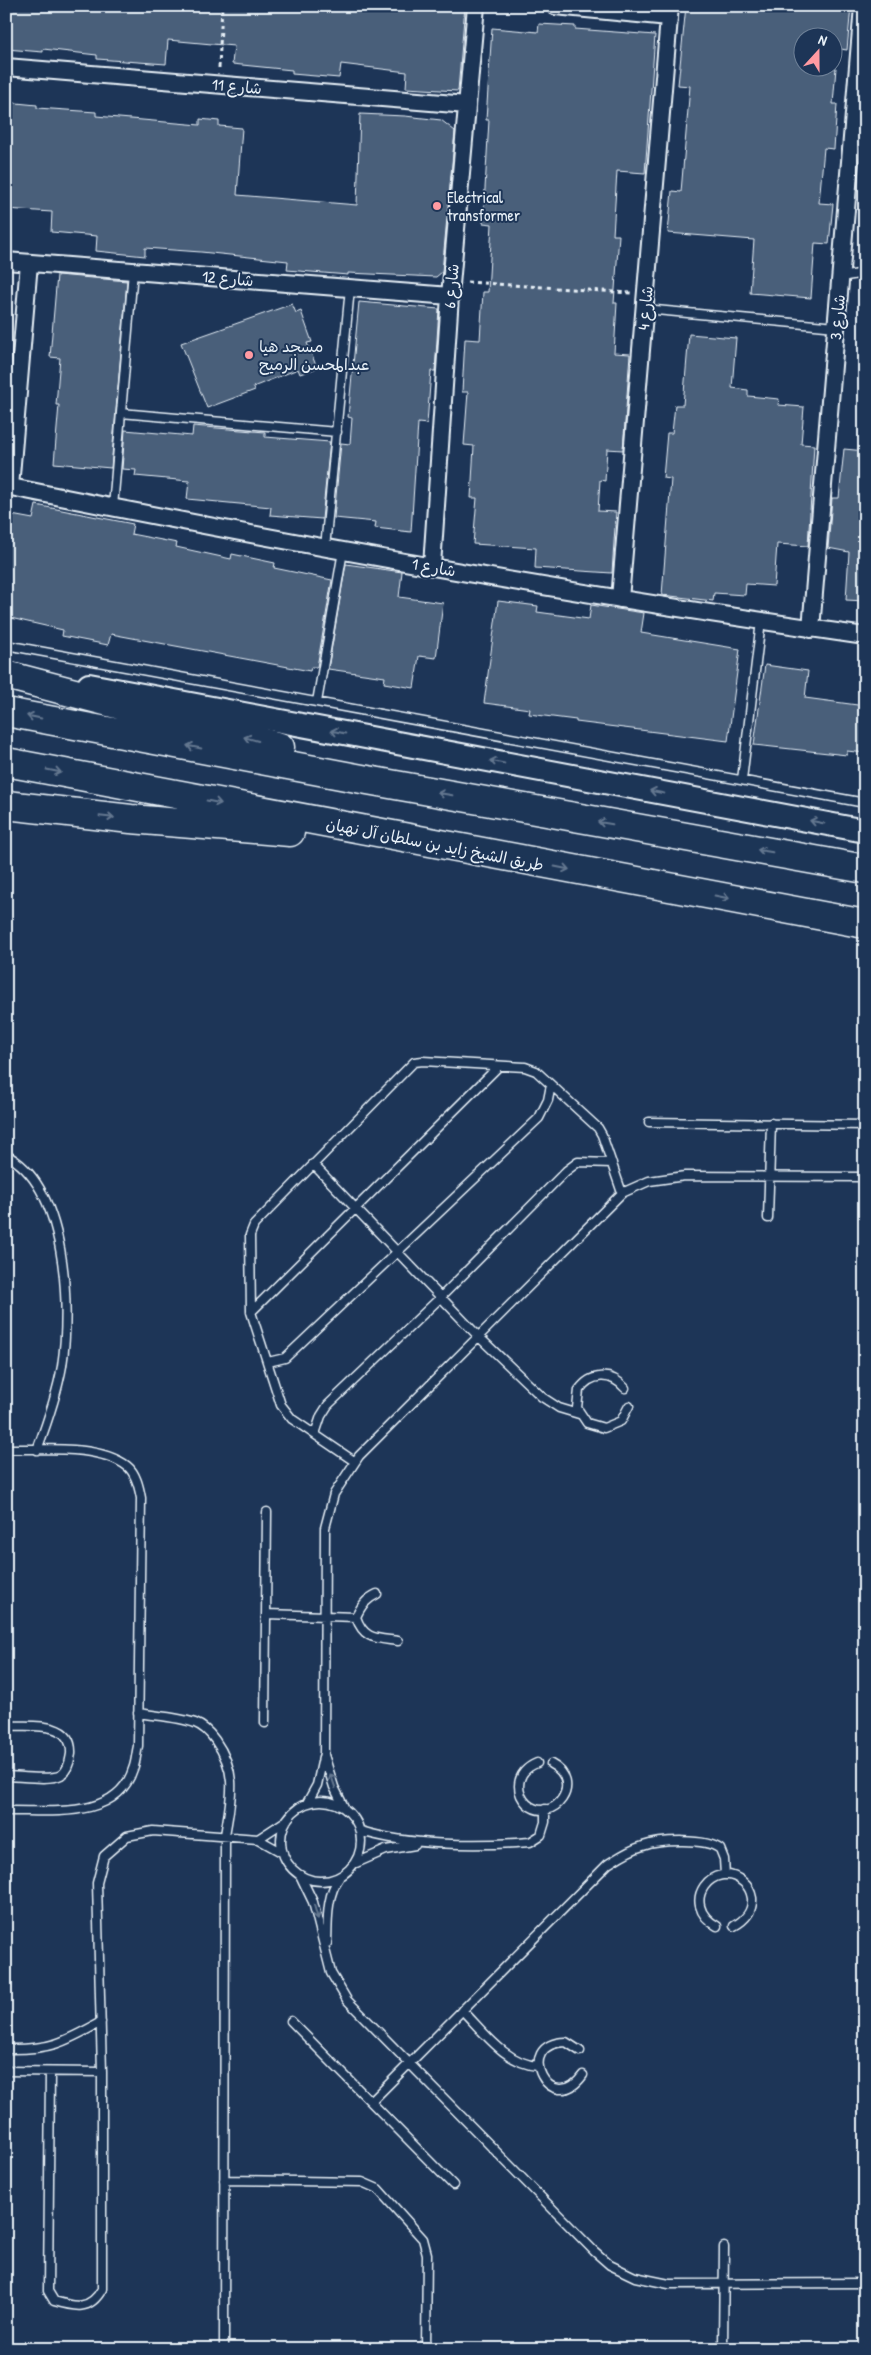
<svg xmlns="http://www.w3.org/2000/svg" width="871" height="2355" font-family="'Patrick Hand','Playpen Sans Arabic',sans-serif">
<style>
.building{fill:#495e7a;stroke:#e8f1f8}
.lines{fill:none;stroke-linecap:round;stroke-linejoin:round}
.service-casing{stroke:#e8f1f8;stroke-width:11}
.minor-casing{stroke:#e8f1f8;stroke-width:20}
.secondary-casing{stroke:#e8f1f8;stroke-width:26}
.motorway-casing{stroke:#e8f1f8;stroke-width:31}
.path{stroke:#e8f1f8;stroke-width:3;stroke-dasharray:4 4;stroke-linecap:butt}
.service{stroke:#1d3557;stroke-width:8}
.minor{stroke:#1d3557;stroke-width:16}
.secondary{stroke:#1d3557;stroke-width:22}
.motorway{stroke:#1d3557;stroke-width:28}
.oneway{stroke:#64778f}
.poi-dot{fill:#ff9aa2;stroke:#1d3557;stroke-width:2}
.labels{text-anchor:middle;stroke-width:4;stroke-linejoin:round;paint-order:stroke}
.street-label{font-size:16px;fill:#e8f1f8;stroke:#1d3557}
.poi-label{font-size:16px;fill:#e8f1f8;stroke:#1d3557;text-anchor:start}
</style>
<rect width="100%" height="100%" fill="#1d3557"/>
<filter id="ink" filterUnits="userSpaceOnUse"><feTurbulence type="fractalNoise" baseFrequency=".02" numOctaves="2"/><feDisplacementMap in="SourceGraphic" scale="10" xChannelSelector="R" yChannelSelector="G"/><feConvolveMatrix kernelMatrix="1 2 1 2 8 2 1 2 1" color-interpolation-filters="sRGB"/></filter>
<g filter="url(#ink)">
<path class="building" d="M6,6H465L458,91L406,88L407,72L341,64L339,78L292,74V70L232,64L234,46L168,40L166,64L97,59V55L43,49V52L6,49Z
M686,6H851L847,50L834,48V38H804V68H836L833,104H837L834,149L824,148L819,203L833,204L829,244L815,243L811,298L750,293L754,240L668,233L672,191L681,192L690,86L678,85Z
M539,24L575,26V29L655,35L645,173L617,171L613,235H619L614,303H617L614,353L630,354L623,450L607,449L605,481L600,480L598,511L616,512L612,573L535,568L536,548L473,544L477,498H471L474,446L464,445L468,392H462L465,339L480,340L483,292H488L492,224L483,223L489,120H486L492,28L538,32Z
M6,102L37,105V108L96,112V116L200,125V119L219,121V126L242,128L237,195L357,205L360,114L405,116L441,120L455,131L442,272L436,277L348,273V275L287,270L288,261L201,252L145,248V256L96,251L97,236L51,232L52,212L6,209Z
M57,275L127,281L111,468L54,463L59,405H56L60,358L50,357Z
M359,302L439,309L435,371H431L427,424L418,423L411,532L375,528L376,522L334,518L341,443L350,444L352,418L348,417Z
M292,304L296,313L301,311L312,342L307,343L317,368L300,374L298,369L253,387L255,390L207,408L181,343Z
M689,334L736,338L732,388L748,390V396L779,399L778,405L804,407L801,444L814,445L808,546L777,544L774,586L746,584L745,595L714,593L713,601L662,595L671,479L663,478L667,433H672L675,405H683Z
M193,426L265,432V437L330,442L322,519L270,515L271,507L187,499L189,481L135,476L136,470L122,469L125,430L192,436Z
M844,449L865,451V601L846,600L849,552L828,548L832,498H839Z
M36,505L133,524L131,534L177,543L176,547L231,559L232,554L275,563L274,568L332,580L317,667H311L310,671L111,634L108,645L62,636L63,630L6,617V514L33,519Z
M346,564L402,572L399,597L443,603L436,658L419,656L414,688L384,683L385,677L328,669Z
M498,601L538,606L537,612L589,619L591,605L644,613L641,633L740,649L728,741L576,722V720L529,714L530,709L484,703Z
M765,665L808,671L805,698L865,706V753L847,751V755L754,745Z"/>
<g class="lines">
<defs>
<path id="service" d="M840,277L865,273
M645,309L836,327
M121,413L337,432
M113,507L133,271
M325,548L350,288
M6,645L865,803
M317,702L343,551
M742,780L761,621
M649,1122L865,1125
M6,1155C67,1186 71,1307 62,1366C57,1395 47,1423 37,1450
M313,1164L478,1336L542,1397L559,1408L579,1414
M768,1218L771,1123
M251,1312L499,1066
M268,1362L285,1358L539,1118L548,1100L551,1085
M625,1388C611,1372 591,1373 579,1390L577,1408L587,1423L604,1428L621,1421L629,1406
M315,1434L321,1416L328,1405L441,1297L566,1171L578,1162L612,1163
M6,1449C42,1450 98,1444 127,1466C136,1473 139,1487 141,1498L138,1746C136,1754 136,1762 133,1769C117,1821 48,1810 6,1811
M354,1461L292,1419L281,1405L251,1312L250,1235L254,1225L414,1062L423,1061L525,1067L536,1071L598,1128L602,1135L622,1193
M377,1594C366,1599 361,1606 356,1617C364,1640 376,1638 398,1641
M267,1614L356,1617
M138,1713C156,1716 178,1717 195,1723C203,1726 210,1733 215,1740C239,1774 231,1798 225,1835L224,2349
M265,1723L267,1512
M6,1726C30,1726 73,1720 71,1754C70,1761 67,1771 61,1775C50,1781 19,1776 6,1776
M324,1755L334,1787L344,1807
M537,1763C527,1767 519,1775 519,1786C519,1793 522,1799 527,1804C553,1826 586,1782 551,1764
M281 1841a40 40 0 1 1 80 0a40 40 0 1 1-80 0Z
M307,1803L317,1785L324,1753L325,1528L334,1494L359,1456L622,1193L649,1181L685,1176L865,1177
M361,1831C410,1846 479,1846 530,1842L541,1835L545,1822V1809
M258,1839L287,1820
M356,1863L386,1850L415,1845
M300,1875L313,1902L331,1973L347,2000L594,2251L610,2265L635,2277L669,2284L865,2283
M717,1926C677,1904 714,1857 743,1882C748,1886 751,1892 752,1898C753,1912 745,1920 734,1926
M327,1943C328,1921 326,1896 339,1878
M462,2010C483,2031 506,2064 538,2066
M291,2021L453,2185
M6,2049C50,2050 63,2043 101,2022
M580,2051L566,2042C511,2043 551,2120 583,2075
M6,2071L102,2072L97,1883L104,1856L127,1836L153,1831L258,1839L283,1853
M50,2072L48,2291L54,2301C75,2307 90,2311 102,2289V2072
M371,2102L608,1864C619,1857 629,1850 643,1846C660,1840 706,1838 720,1849L724,1859L725,1875
M224,2180L362,2182L378,2189L423,2239L427,2254L426,2349
M723,2349L724,2247"/>
<path id="minor" d="M555,6L669,17
M6,67L467,105
M6,261L450,296
M6,486C291,544 577,595 865,636
M10,487L29,263
M432,566L450,296L476,6
M620,599L670,6
M811,629L863,6"/>
<path id="secondary" d="M89,685L865,831"/>
<path id="motorway" d="M6,675L280,747
M6,712L362,779L865,869
M6,762L865,924
M6,805L131,819L290,832"/>
</defs>
<use href="#service" class="service-casing"/>
<use href="#minor" class="minor-casing"/>
<use href="#secondary" class="secondary-casing"/>
<use href="#motorway" class="motorway-casing"/>
<path class="path" d="M219,68L222,6
M467,282L631,293"/>
<use href="#service" class="service"/>
<use href="#minor" class="minor"/>
<use href="#secondary" class="secondary"/>
<use href="#motorway" class="motorway"/>
</g>
<defs><path id="oneway-shaft" d="M-6 0H5M1.5-3L5.5 0L1.5 3" fill="none" stroke-width="1.6" stroke-linecap="round" stroke-linejoin="round" transform="scale(1.25)"/></defs>
<g class="oneway">
<use href="#oneway-shaft" transform="translate(34 717) rotate(-169)"/>
<use href="#oneway-shaft" transform="translate(338 732) rotate(-169)"/>
<use href="#oneway-shaft" transform="translate(251 739) rotate(-165)"/>
<use href="#oneway-shaft" transform="translate(194 747) rotate(-169)"/>
<use href="#oneway-shaft" transform="translate(497 762) rotate(-169)"/>
<use href="#oneway-shaft" transform="translate(54 771) rotate(11)"/>
<use href="#oneway-shaft" transform="translate(657 792) rotate(-169)"/>
<use href="#oneway-shaft" transform="translate(445 794) rotate(-170)"/>
<use href="#oneway-shaft" transform="translate(214 802) rotate(11)"/>
<use href="#oneway-shaft" transform="translate(107 817) rotate(6)"/>
<use href="#oneway-shaft" transform="translate(817 822) rotate(-169)"/>
<use href="#oneway-shaft" transform="translate(605 823) rotate(-170)"/>
<use href="#oneway-shaft" transform="translate(765 851) rotate(-170)"/>
<use href="#oneway-shaft" transform="translate(562 868) rotate(11)"/>
<use href="#oneway-shaft" transform="translate(722 897) rotate(11)"/>
<use href="#oneway-shaft" transform="translate(333 1781) rotate(-109)"/>
<use href="#oneway-shaft" transform="translate(316 1912) rotate(74)"/>
</g>
</g>
<g class="poi-dot">
<circle cx="437" cy="206" r="5"/>
<circle cx="249" cy="355" r="5"/>
</g>
<g class="labels">
<g class="street-label">
<text transform="translate(237 86) rotate(5)" y="6">شارع 11</text>
<text transform="translate(228 278) rotate(5)" y="6">شارع 12</text>
<text transform="translate(451 286) rotate(-85)" y="6">شارع 6</text>
<text transform="translate(645 308) rotate(-85)" y="6">شارع 4</text>
<text transform="translate(837 317) rotate(-85)" y="6">شارع 3</text>
<text transform="translate(434 567) rotate(10)" y="6">شارع 1</text>
<text transform="translate(435 844) rotate(11)" y="6">طريق الشيخ زايد بن سلطان آل نهيان</text>
</g>
<g class="poi-label">
<text x="447" y="203">Electrical<tspan x="447" dy="18">transformer</tspan></text>
<text x="259" y="352">مسجد هيا<tspan x="259" dy="18">عبدالمحسن الرميح</tspan></text>
</g>
</g>
<rect width="871" height="2355" fill="none" stroke="#1d3557" stroke-width="25"/>
<rect x="12" y="12" width="846" height="2330" fill="none" stroke="#e8f1f8" stroke-width="2" filter="url(#ink)"/>
<g transform="translate(818 52) rotate(21)"><circle r="24" fill="#1d3557" stroke="#6e8097"/>
<path d="M0-4L9 19L0 12L-9 19Z" fill="#ff9aa2"/>
<text y="-8" font-size="14" font-weight="bold" text-anchor="middle" fill="#e8f1f8">N</text>
</g>
</svg>
